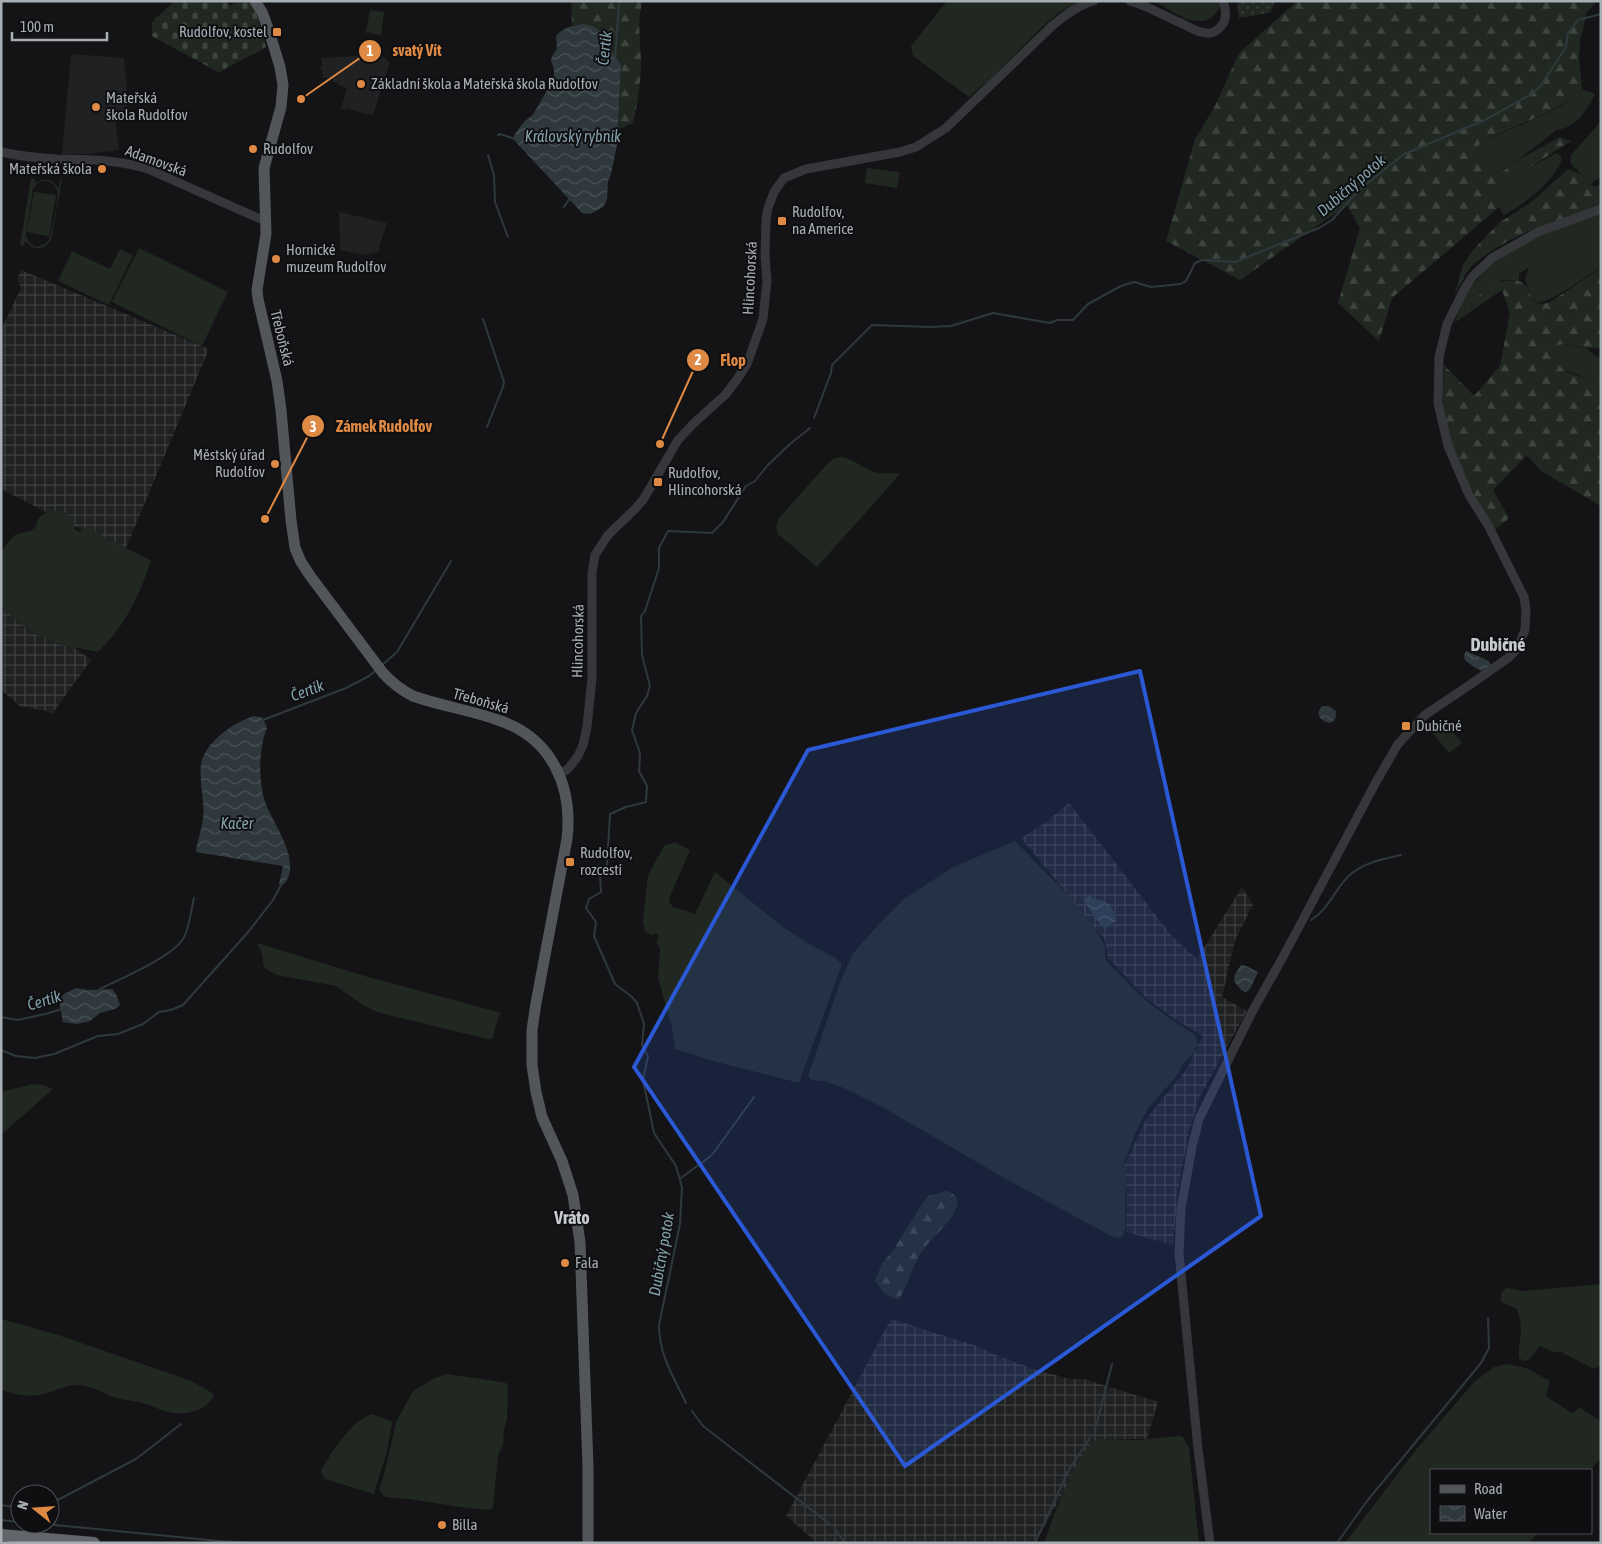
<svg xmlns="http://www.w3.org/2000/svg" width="1602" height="1544" font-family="'Asap Condensed',sans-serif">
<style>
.built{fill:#202122}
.industrial{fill:url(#industrial-grid)}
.grass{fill:#212821;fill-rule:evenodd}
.forest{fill:url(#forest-firs)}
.cemetery{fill:url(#cemetery-stones)}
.garden{fill:url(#garden-dots)}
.water{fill:url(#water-waves)}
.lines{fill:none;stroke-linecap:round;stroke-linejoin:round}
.stream{stroke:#2f393d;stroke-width:2}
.minor{stroke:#36373a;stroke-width:9}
.major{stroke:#525559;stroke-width:11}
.highway{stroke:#62666b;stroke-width:12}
.marked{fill:#2b58d4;fill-opacity:0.2;stroke:#2b58d4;stroke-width:4;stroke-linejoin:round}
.poi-dot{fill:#de8944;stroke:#0f0f11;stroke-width:2}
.labels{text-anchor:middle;stroke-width:4;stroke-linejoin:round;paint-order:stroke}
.poi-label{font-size:15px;fill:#a7aeb4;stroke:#0f0f11;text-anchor:start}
.street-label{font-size:15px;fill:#a7aeb4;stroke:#0f0f11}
.water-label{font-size:16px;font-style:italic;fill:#82a1ac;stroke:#0f0f11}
.quarter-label{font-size:18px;font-weight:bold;fill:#c8ccd1;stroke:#0f0f11}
.leader{fill:none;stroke:#de8944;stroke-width:2}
.callout-dot{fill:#de8944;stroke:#0f0f11;stroke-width:2}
.mark-label{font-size:15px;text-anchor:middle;font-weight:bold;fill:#fff}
.callout-label{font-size:16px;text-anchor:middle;font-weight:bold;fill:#de8944;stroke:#0f0f11;stroke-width:4;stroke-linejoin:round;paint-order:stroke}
</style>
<defs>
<pattern id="industrial-grid" width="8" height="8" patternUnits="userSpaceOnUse" patternTransform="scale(1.25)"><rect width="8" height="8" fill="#202122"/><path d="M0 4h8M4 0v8" fill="none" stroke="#3e3f40"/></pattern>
<pattern id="forest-firs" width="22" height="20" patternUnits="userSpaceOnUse" patternTransform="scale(1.25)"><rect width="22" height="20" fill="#212821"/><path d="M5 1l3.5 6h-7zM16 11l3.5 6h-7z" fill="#3e453f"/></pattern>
<pattern id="cemetery-stones" width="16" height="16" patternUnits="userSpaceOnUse" patternTransform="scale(1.25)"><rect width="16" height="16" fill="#212821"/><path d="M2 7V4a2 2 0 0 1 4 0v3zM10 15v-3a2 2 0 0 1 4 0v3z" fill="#3e453f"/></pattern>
<pattern id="garden-dots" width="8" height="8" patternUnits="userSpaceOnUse" patternTransform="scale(1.25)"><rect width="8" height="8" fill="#212821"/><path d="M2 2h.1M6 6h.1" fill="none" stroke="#3e453f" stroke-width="1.8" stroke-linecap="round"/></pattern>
<pattern id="water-waves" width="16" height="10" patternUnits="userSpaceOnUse" patternTransform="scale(1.25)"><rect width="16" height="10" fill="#2f393d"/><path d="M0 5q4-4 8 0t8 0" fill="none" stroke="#4a5357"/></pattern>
</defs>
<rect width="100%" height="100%" fill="#141416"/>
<path class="built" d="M71,54L124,58L128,100L126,101L128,114L115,117L119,150L89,154H62Z
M373,55L385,57L389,62V66L373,115L365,114L347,108L346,110L341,109L347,88L338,85L339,83L333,82V78H323L322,69H320V67L322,66L321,58Z
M339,212L387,223L379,248L380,250L375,253L365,255L340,250Z"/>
<path class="industrial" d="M21,270L209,349L126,548L109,540L88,528L82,530L74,526L73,519L52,512L48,513L1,489V330L21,288L17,279Z
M1,608L35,634L62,645L73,647L91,660L52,714L46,711L20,706L1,690Z
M1069,803L1172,936L1197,959L1242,887L1253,905L1235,940L1222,997L1247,1011L1199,1098L1189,1133L1178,1190L1173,1245L1126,1232L1127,1196L1125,1164L1146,1119L1186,1070L1203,1036L1176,1020L1147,999L1108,958L1105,940L1021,838L1045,823Z
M891,1319L977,1346L991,1353L1036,1370L1070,1379H1084L1158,1402L1147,1439H1099L1074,1469L1066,1488L1035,1543H817L786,1516Z"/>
<path class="grass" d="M947,1H1080L1060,12L1042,27L988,81L969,97L913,56L911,46Z
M1154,1H1219L1220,7C1205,37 1174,12 1154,1Z
M370,10L384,12L381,35L366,32Z
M1582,89L1595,94C1587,111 1576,128 1556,130C1547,138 1537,145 1528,152C1516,161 1491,188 1479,163C1476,155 1476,148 1481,141C1506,131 1568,109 1582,89Z
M1601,121V177L1588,186C1585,182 1583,176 1579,172C1574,166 1568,165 1571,155Z
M1556,153L1560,155L1562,159C1554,183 1525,202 1505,215H1503C1501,209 1495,201 1497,195C1500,182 1543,161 1556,153Z
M867,168L900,172L897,188L865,183Z
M31,178L35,179V183C44,177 53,179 59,189L60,179L62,180L51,240C44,251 33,251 25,241L24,246L20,245ZM41,181C48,181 55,183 57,191C59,200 52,230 49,239L45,244L36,247L29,243L26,235L33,189L37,184Z
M34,192L56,195L49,236L27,232Z
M1601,212V267C1587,276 1550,303 1536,303L1531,297L1525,279L1529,267L1519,274V281L1503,280L1489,286L1454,323L1466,294L1490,263L1545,233Z
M139,248L228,292L202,346L112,302Z
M120,249L133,255L109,305L58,281L72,251L110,269Z
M1563,344L1586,348L1601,359V390C1597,387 1593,383 1589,380C1579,374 1546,368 1550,351C1552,346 1557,345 1563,344Z
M840,457C855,458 865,471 879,473C886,474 892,472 900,474L817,567L778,534L776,526L779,518L829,462L835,458Z
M62,511L74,519V528L78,532L88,527L109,540L151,560C141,593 124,628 98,652L62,645L35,634L1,608V551C6,546 12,536 17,534C22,532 27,533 32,530C36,527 36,524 38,520C43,511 53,511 62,511Z
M1443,719L1462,743L1449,753L1430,730Z
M1015,841L1072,899L1093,925L1105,946V959L1114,969L1141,996L1158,1010L1196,1036L1198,1044L1193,1054L1183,1064L1176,1077L1149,1107L1136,1132L1124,1163L1126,1178L1125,1229L1122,1237L1118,1238L1111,1236L1004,1178L884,1108L844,1088L823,1081L811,1080L808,1076L839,985L852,955L860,945L884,919L904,899L953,867Z
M675,842L690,850L670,896L669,902L673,907L695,914L715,872L783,927L811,945L834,957L841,963V967L799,1083L713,1061L675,1049L672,1028L658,978L660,948L656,942L659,936L656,933L652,935L645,932L643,922L648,875L664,846Z
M257,943L368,977L502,1013L499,1015L492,1039H488L380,1013L366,1007L336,986L277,975L264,968L262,954Z
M33,1084L43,1085L53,1089L1,1135V1092Z
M1601,1284V1365L1594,1369L1559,1351L1555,1353L1540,1346L1530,1359L1524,1361L1519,1358C1518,1340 1525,1329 1517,1309L1501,1302C1500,1295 1501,1291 1507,1288L1523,1291Z
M1,1319L55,1334L131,1360L191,1381L214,1394C209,1411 184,1416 168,1412C159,1410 151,1405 143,1403C131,1400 119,1400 109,1395C99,1391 91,1386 80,1385C66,1384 56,1391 43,1394C29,1398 15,1394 1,1390Z
M1507,1364L1526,1368L1550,1381L1546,1396L1573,1414L1579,1407L1601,1421V1458L1590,1470H1431V1533H1538L1529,1543H1345L1415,1451L1474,1382L1494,1367Z
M446,1374L502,1382L506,1383L508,1386L507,1419L504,1429L503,1445L498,1455L493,1507L490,1510L467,1508L409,1499L394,1498L385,1497L379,1490L386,1467L396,1422L413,1391L435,1378Z
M371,1414L391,1421L392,1424L387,1451L374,1494L325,1479L321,1472C324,1462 349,1427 358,1422C362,1419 367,1416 371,1414Z
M1179,1436L1183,1437L1189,1448L1199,1543H1044L1053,1517L1074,1469L1085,1451L1093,1442L1099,1439L1138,1440Z"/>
<path class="forest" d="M571,1H643C636,20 641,41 641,60C641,81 638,102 633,123L618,130L621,64L616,59L601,34L583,24L572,25Z
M1297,1H1597L1586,13L1582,34L1581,36L1579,55L1582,89L1577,96L1545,114L1481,141C1472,153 1480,177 1498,173C1505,171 1509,166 1515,163C1529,153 1545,146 1559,137L1571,141L1512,179L1500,190L1497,199L1499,206L1498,208L1392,298L1379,341L1338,303L1360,228L1347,205L1240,280L1166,241L1195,139L1215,106L1239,53Z
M1568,169L1581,174L1588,186L1591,184L1595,187L1601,184V205C1560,220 1503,236 1472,266C1464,274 1459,287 1454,296L1463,265L1473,250L1500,222L1529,204Z
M1601,268V347C1586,353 1557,333 1549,354L1551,359L1568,373L1589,380L1601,390V506L1541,471L1527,455L1493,490L1509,518L1495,530C1473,494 1451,454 1444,412C1442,397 1444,380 1444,365L1474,396L1500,366L1510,313L1502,290L1454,323C1464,313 1479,294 1489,286C1495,283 1501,280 1508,281C1511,282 1516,280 1519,281C1535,286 1525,311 1550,302Z
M945,1191C949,1191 952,1193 955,1196C966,1210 933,1237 925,1247C922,1251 919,1256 917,1261C909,1274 908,1287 898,1300L884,1293L875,1281L882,1263L892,1252L925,1199L928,1196Z"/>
<path class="cemetery" d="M175,1H226L231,6L239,1H249L255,9L266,47L221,71L220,73L152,36V22Z"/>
<path class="garden" d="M1237,1H1276L1270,13L1239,18Z"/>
<path class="water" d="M583,24C586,25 591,25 594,27C606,34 611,54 621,64L617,145L611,174L608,181L607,200L603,207L596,211L590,214L582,213L513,139C515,132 526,118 532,116C537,108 554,80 554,74C555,59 545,65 557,49L556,36C563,28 572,25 583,24Z
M1466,651L1489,661L1491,666L1482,671L1474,667L1465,660L1464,656Z
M1322,706H1328L1336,711C1336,717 1336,720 1330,723C1321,721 1314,715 1322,706Z
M254,716L263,718L267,728C258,749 258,786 267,807C276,828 303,864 283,885L279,884L283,866L196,852C197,840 202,830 203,818C205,802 199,781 201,764C205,742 234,722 254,716Z
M1090,895C1094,900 1096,899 1101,900C1108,901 1116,914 1116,920L1108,927H1102L1088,907L1085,899Z
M1241,965L1246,966L1258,972L1250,989L1246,992L1241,990L1234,981L1235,974Z
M76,988L87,990L112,989L116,994L120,1005L115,1009L100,1013L90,1021L77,1024L63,1022L59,1000L64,994Z"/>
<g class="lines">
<path class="stream" d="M615,61L619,1
M498,135L500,134L515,139
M488,155L494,175L495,202L508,237
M564,207L570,198
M483,319L504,382L503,387L487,427
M814,418L831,373L832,365L872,325L930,327L951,326L993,313L1050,323L1057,320H1073L1088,304L1121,286L1134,282L1151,287L1181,284L1186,281L1195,263L1202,260L1235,262L1319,228L1332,220L1358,191L1404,154L1485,120L1530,95L1540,87L1566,47L1568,33L1578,20L1601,14
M382,665L397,652L451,561
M263,720L346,688L369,676L375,671
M1311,920C1330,909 1335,887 1351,874C1365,862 1384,859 1401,855
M100,989C120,979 172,957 183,939C189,930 191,910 194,898
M1,1017L18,1020L45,1014L62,1009
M1,1050L16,1056L35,1058L54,1054L98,1036L118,1034L143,1024L159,1012L171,1010L183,1005L249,931L273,900L282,883
M681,1178L712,1155L754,1097
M686,1403C673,1376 659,1355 659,1325L680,1224L682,1187L676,1166L654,1133L643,1080L648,1056L642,1045L644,1024L637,1003L632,997L615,984L594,936L596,922L586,908L589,899L601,892L600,876L607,865L610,814L626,807L646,802L647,786L639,771L640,753L632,730L636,713L647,696L650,686L642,655L641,616L645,611L659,568V548L668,531L712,533L723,522L746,486L755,481L767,466L790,444L810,428
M692,1411L703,1426L831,1525
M1095,1430L1112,1364
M50,1504L136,1459L181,1424
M1,1505L20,1508
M1,1520L20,1522
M45,1524L219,1541L253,1543
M836,1530L845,1543
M1035,1543L1068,1471L1090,1438
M1337,1543L1367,1501L1481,1363L1489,1348L1488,1318"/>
<path class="minor" d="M1130,1C1148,6 1164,16 1181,23C1189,27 1198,33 1207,33C1213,34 1219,29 1223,24C1227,17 1226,9 1223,1
M1,152C19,156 37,158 56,159C89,160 116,159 148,169L258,218L266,219
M559,774L568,769L578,756L583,745L587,727L592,678V573L595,555L608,535L634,510L643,500L678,440L693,424L726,394L738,378L747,364L763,319L767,281L765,255L766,219L768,208L774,192L784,178L806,169L900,152L916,147L946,128L1052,26C1064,16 1078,5 1094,1
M1210,1543L1198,1449L1179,1253L1181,1209L1192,1147L1199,1119L1252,1012L1284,955L1376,782L1398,744L1425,715L1471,684L1508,658L1517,649L1525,630L1526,610L1524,597L1488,525L1469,495L1448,446L1438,403L1439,357L1447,324L1465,288L1473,276L1492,258L1538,232L1601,209"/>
<path class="major" d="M255,1L262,12L270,34L280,67L283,85L281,107L264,168L266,234L257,290L258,299L277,381L281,410L291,520L295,548L301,562L311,577L383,673C392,683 401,690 413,696C441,706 470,710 498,720C552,738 573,786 567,839L536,1003L532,1030V1065L536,1092L542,1117L562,1161L573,1195L580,1242L588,1467V1543"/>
<path class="highway" d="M1,1535L94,1543"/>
</g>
<path class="marked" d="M1140,671L1261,1216L905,1466L634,1067L808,750Z"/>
<g class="poi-dot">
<rect x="272" y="27" width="10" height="10" rx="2.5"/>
<circle cx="361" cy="84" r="5"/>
<circle cx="96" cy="107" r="5"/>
<circle cx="253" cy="149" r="5"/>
<circle cx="102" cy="169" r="5"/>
<rect x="777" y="216" width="10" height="10" rx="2.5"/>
<circle cx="276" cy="259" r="5"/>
<circle cx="275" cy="464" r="5"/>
<rect x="653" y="477" width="10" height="10" rx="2.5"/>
<rect x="1401" y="721" width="10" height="10" rx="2.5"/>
<rect x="565" y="857" width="10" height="10" rx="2.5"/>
<circle cx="565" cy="1263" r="5"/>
<circle cx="442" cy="1525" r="5"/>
</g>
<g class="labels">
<g class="poi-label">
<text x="267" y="37" text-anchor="end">Rudolfov, kostel</text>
<text x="371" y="89">Základní škola a Mateřská škola Rudolfov</text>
<text x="106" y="103">Mateřská<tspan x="106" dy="17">škola Rudolfov</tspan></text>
<text x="263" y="154">Rudolfov</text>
<text x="92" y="174" text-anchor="end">Mateřská škola</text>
<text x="792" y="217">Rudolfov,<tspan x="792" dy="17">na Americe</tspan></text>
<text x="286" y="255">Hornické<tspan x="286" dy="17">muzeum Rudolfov</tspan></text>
<text x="265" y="460" text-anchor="end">Městský úřad<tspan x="265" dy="17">Rudolfov</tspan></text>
<text x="668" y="478">Rudolfov,<tspan x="668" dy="17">Hlincohorská</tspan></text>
<text x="1416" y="731">Dubičné</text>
<text x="580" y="858">Rudolfov,<tspan x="580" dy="17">rozcestí</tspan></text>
<text x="575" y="1268">Fala</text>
<text x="452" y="1530">Billa</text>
</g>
<g class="street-label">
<text transform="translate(156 161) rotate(20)" y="5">Adamovská</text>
<text transform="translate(750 278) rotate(-87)" y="5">Hlincohorská</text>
<text transform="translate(282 338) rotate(76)" y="5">Třeboňská</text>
<text transform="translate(578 641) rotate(-89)" y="5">Hlincohorská</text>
<text transform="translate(481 701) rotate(16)" y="5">Třeboňská</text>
</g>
<g class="water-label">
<text transform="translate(604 48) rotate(-84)" y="6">Čertík</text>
<text x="573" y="142">Královský rybník</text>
<text transform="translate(1351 185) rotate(-41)" y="6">Dubičný potok</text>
<text transform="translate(307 690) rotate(-20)" y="6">Čertík</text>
<text x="237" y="829">Kačer</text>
<text transform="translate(44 1000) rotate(-17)" y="6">Čertík</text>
<text transform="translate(661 1254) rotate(-80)" y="6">Dubičný potok</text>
</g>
<g class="quarter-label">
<text x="1498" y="651">Dubičné</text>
<text x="572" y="1224">Vráto</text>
</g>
</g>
<path class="leader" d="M301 99L370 51M660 444L698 360M265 519L313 426"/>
<g class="callout-dot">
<circle cx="301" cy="99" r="5"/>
<circle cx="660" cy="444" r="5"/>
<circle cx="265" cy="519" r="5"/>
<circle cx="370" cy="51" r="12"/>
<circle cx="698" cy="360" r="12"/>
<circle cx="313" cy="426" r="12"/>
</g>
<g class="mark-label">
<text x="370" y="56">1</text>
<text x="698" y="365">2</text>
<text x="313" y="432">3</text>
</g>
<g class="callout-label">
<text x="417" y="56">svatý Vít</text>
<text x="733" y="366">Flop</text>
<text x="384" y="432">Zámek Rudolfov</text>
</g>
<rect width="1602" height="1544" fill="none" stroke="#a7aeb4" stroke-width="5"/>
<rect x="1430" y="1469" width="162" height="65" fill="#0f0f11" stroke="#4c4f52"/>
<rect x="1440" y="1485" width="25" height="8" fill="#525559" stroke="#4c4f52"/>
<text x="1474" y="1494" font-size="15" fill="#a7aeb4">Road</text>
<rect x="1440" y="1506" width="25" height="15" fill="url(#water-waves)" stroke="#4c4f52"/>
<text x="1474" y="1519" font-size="15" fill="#a7aeb4">Water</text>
<g transform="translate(35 1509) rotate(287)"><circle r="24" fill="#0f0f11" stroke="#4c4f52"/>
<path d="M0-4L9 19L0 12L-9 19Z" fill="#de8944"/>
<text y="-8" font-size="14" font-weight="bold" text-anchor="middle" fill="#a7aeb4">N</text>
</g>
<path d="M12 32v8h95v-8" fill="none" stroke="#a7aeb4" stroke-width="2.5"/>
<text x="20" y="32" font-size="15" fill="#a7aeb4" stroke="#0f0f11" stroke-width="4" paint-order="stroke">100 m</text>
</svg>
